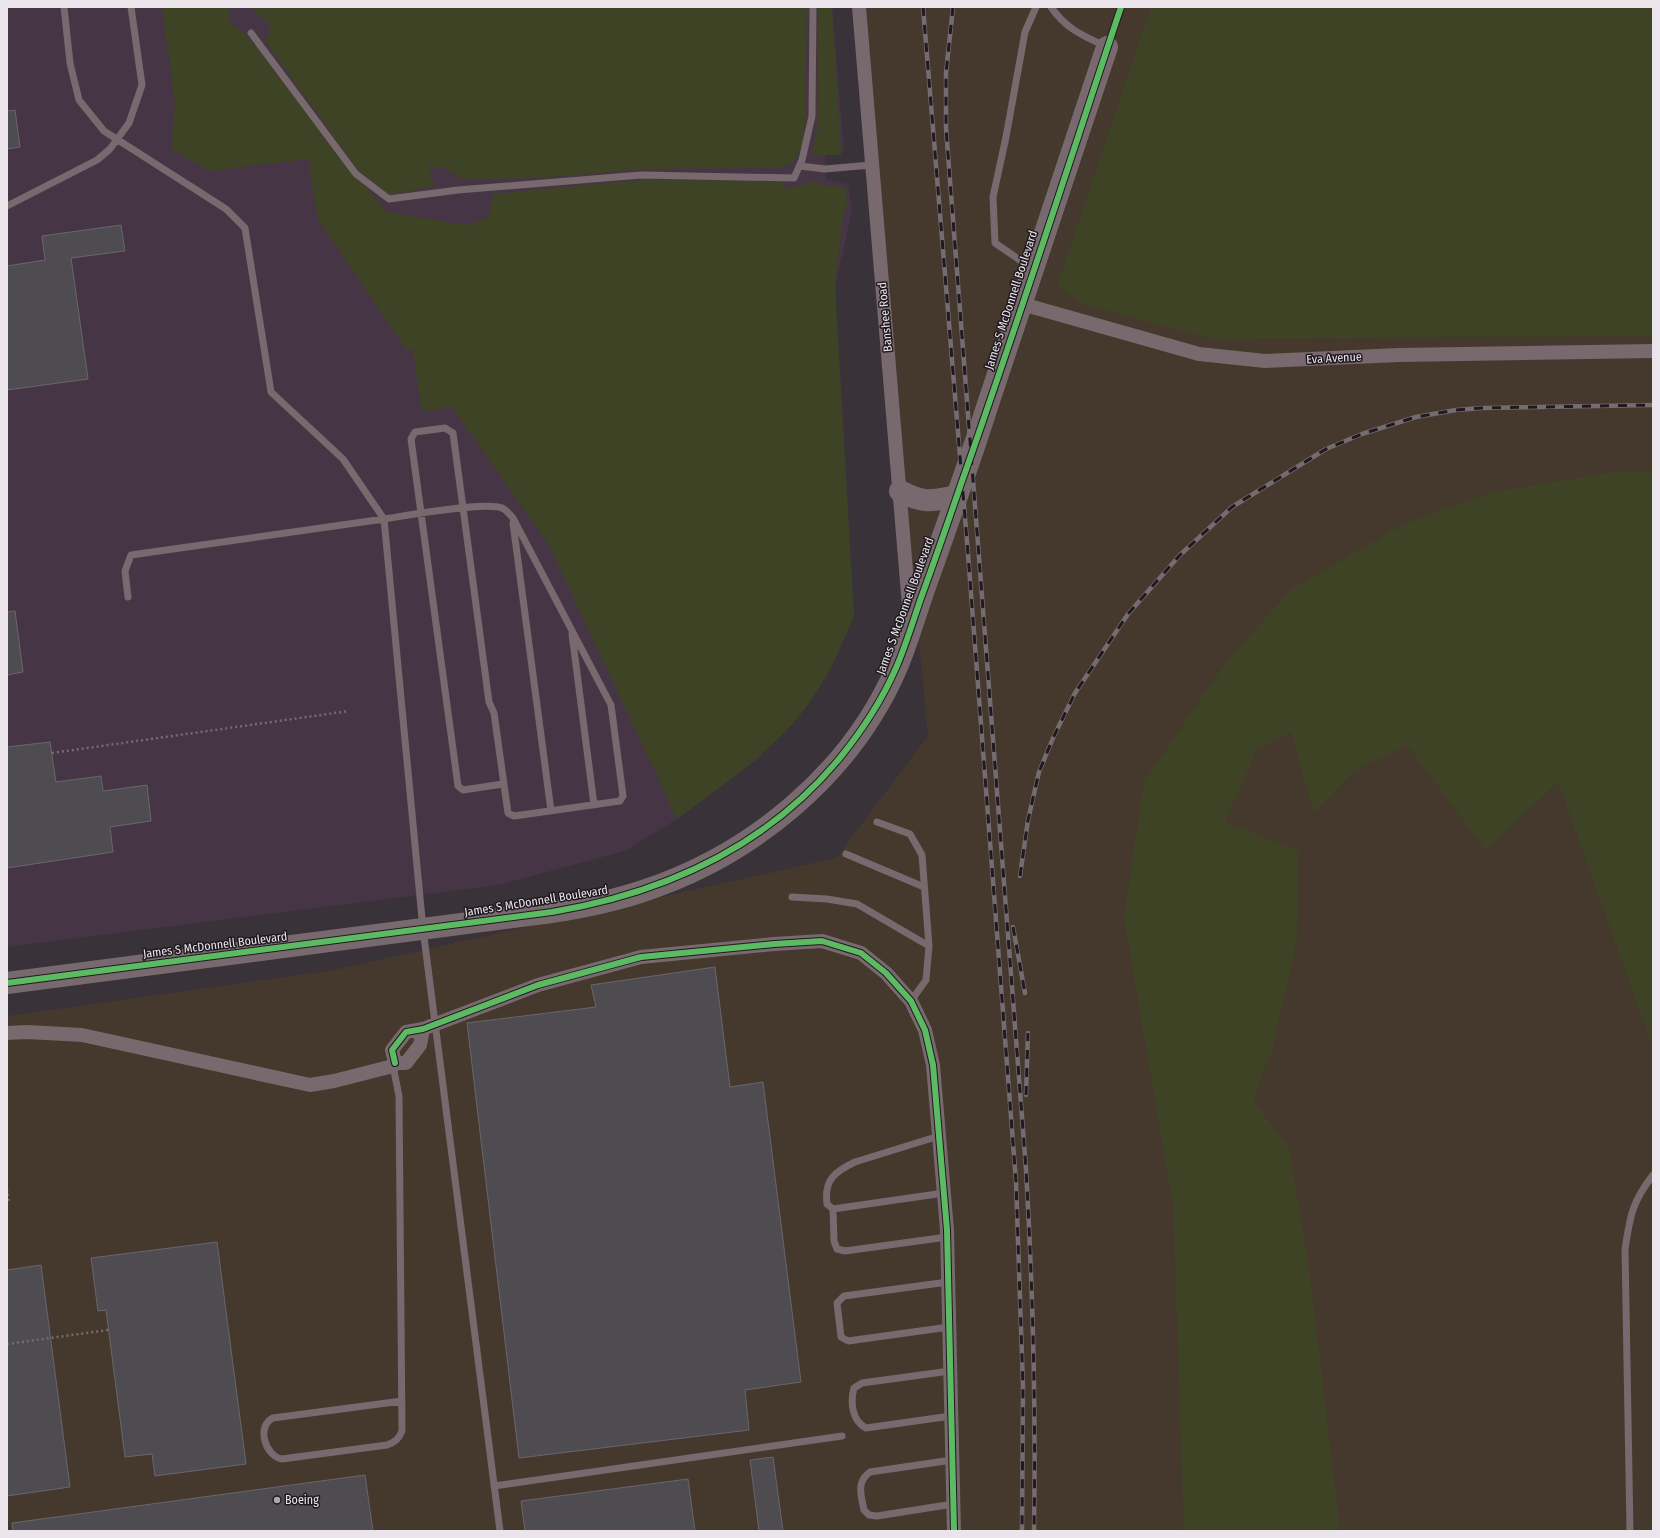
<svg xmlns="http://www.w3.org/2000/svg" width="1660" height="1538" font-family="'Fira Sans Condensed',sans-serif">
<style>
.built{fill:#463545}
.industrial{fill:#45382d}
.green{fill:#3f4326}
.building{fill:#4f4c51;stroke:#69666c}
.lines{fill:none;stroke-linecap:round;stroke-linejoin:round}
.path{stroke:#756d6f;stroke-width:2.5;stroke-dasharray:2 3;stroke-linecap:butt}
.lane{stroke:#77696d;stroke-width:7}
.street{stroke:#77696d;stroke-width:14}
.primary{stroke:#77696e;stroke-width:22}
.rail-casing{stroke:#746c6f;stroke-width:4.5}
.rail{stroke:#1f1a1f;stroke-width:3;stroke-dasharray:9;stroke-linecap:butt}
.cycleway-casing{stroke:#1f1a1f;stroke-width:8}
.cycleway{stroke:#5cba63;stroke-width:6}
.poi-dot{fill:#ada6ac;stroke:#1f1a1f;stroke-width:1.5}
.labels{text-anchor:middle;stroke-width:3;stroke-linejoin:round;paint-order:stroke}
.street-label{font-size:12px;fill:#ece4eb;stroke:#1f1a1f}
.poi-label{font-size:12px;fill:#ece4eb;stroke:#1f1a1f;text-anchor:start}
</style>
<rect width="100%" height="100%" fill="#393238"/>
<path class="built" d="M7,7H832L844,152L825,155V169L826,180L848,184L852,211L835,286L854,616L801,708L759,758L677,819L625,851L499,885L7,947Z"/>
<path class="industrial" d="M858,7H1653V1531H7V1016L334,970L836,858L928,736Z"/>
<path class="green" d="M162,7H235L230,8L229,23L246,34L329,142L387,212L466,225L488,218L493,194L641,180L783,181L785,189L814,181L822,186L845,187L847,206L843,214L835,286L854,616C840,650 824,686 800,715C766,756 719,788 677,819L549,545L452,407L421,411L413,349H406L318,220L308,159L209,171L171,149L175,103Z
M249,7H807L805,122L802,149L793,163L779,168L643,169L540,178L461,179L444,167L429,168L434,186L390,195L357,169L264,39L270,36L269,23Z
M818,7H832L841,155H812L817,130Z
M1151,7H1653V336L1211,339L1082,304L1057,286Z
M1653,471V1048L1558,782L1486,851L1407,745L1354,771L1314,813L1291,732L1257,749L1225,822L1298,851L1297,940L1272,1051L1253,1099L1289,1149L1310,1274L1340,1531H1184L1173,1205L1124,918L1144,781L1230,657L1292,589L1404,524L1492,492L1615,472Z"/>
<path class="building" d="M15,110L20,147L7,149V111Z
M121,225L125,251L71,258L88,379L7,390V266L45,260L42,236Z
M15,611L23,672L7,675V612Z
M50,742L56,782L101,776L103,791L147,785L151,821L110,827L113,852L7,868V747Z
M715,967L730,1087L763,1082L801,1382L745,1390L749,1430L519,1458L467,1023L596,1007L591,985Z
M217,1242L246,1464L155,1476L152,1454L125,1457L106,1310L98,1311L91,1258Z
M41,1265L70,1487L7,1496V1270Z
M773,1457L783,1531H759L750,1460Z
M365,1475L373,1531H13L12,1523Z
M688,1479L695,1531H525L521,1501Z"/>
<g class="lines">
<path class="path" d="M52,753L349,711
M7,1189L9,1202
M7,1344L108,1330"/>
<path class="lane" d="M64,7L70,63L79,100L104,131L226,209L245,228L271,392L343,459L384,519L423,929L500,1531
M1051,7C1065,28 1083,36 1105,46
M251,33L356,174L389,199L458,190L641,175L794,178L802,160L812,116L813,7
M800,166L825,169L871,165
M7,206L97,160L110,149L129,123L142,85L131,7
M1030,267L995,243L993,197L1006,137L1025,32L1036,7
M513,523L551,811
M128,597L125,571L131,555L384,519C404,516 490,500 504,509C507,511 510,515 513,518L611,705L623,796L620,801L514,816L508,813L494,713L489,702L453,433L445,428L415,432L411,439L458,786L463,790L503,784
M572,634L594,805
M877,822L910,834L922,855L929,946L926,980L911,1001
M846,854L924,887
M792,897L827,899L857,904L929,946
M393,1066L399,1096L402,1431C399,1439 395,1442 387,1445L282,1459C265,1456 256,1426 273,1418L402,1401
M939,1136L855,1162C834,1172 824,1180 827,1204L833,1209L944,1193
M833,1209L834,1241L837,1249L845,1251L947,1237
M948,1282L844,1296L837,1303L841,1337L848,1341L949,1327
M950,1371L862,1383L854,1388C850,1402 852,1421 866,1428L951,1416
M952,1460L870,1472C856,1482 861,1495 864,1510L869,1515L877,1516L953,1504
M494,1486L842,1436
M1630,1531L1625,1249C1630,1216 1632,1202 1653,1175"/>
<path class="street" d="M859,7L910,618
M1022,304L1199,354L1265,361L1399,355L1653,351
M7,1033L27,1032L82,1035L310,1085L334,1081L393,1066L395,1063H406L420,1045L423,1029
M395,1063L392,1050L406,1032L423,1029L538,985L641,957L774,944L822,941L861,953L886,973L911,1001L925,1030L933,1065L947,1230L954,1531"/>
<path class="primary" d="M900,491C924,504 932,501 957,496
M7,983L552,912C583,907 614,901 643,891C752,855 851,774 897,667C908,641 916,612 926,584C947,525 968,467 987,407C1027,287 1067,167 1107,47"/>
<defs>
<path id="rail" d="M923,7L968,554L1016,1182L1023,1386L1022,1531
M953,7L946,73V128L1026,1169C1033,1290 1036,1410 1034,1531
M1020,876L1028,820L1039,772L1053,738L1075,693L1128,614L1180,555L1232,507L1326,449L1362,434L1416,417L1456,410L1482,408L1653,405
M1013,927L1025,993
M1026,1095L1028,1033"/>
</defs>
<use href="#rail" class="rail-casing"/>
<use href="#rail" class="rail"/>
<defs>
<path id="cycleway" d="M7,983L552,912C664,893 765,848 839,759C861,732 882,700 896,668C906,645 913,621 921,598C935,560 948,522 961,484C1017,326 1068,166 1121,7
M395,1063L392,1050L406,1032L423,1029L538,985L641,957L774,944L822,941L861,953L886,973L911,1001L925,1030L933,1065L947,1230L954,1531"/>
</defs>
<use href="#cycleway" class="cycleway-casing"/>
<use href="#cycleway" class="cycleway"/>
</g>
<circle class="poi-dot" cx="277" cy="1500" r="4"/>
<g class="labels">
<g class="street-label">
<text transform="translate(1011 300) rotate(-72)" y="4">James S McDonnell Boulevard</text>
<text transform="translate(885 317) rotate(-95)" y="4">Banshee Road</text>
<text transform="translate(1334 358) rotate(-3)" y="4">Eva Avenue</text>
<text transform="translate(905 606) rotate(-70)" y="4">James S McDonnell Boulevard</text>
<text transform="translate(536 901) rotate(-9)" y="4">James S McDonnell Boulevard</text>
<text transform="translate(215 945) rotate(-7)" y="4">James S McDonnell Boulevard</text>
</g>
<g class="poi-label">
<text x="285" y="1504">Boeing</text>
</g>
</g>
<rect width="1660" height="1538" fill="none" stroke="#ece4eb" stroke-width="16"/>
</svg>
